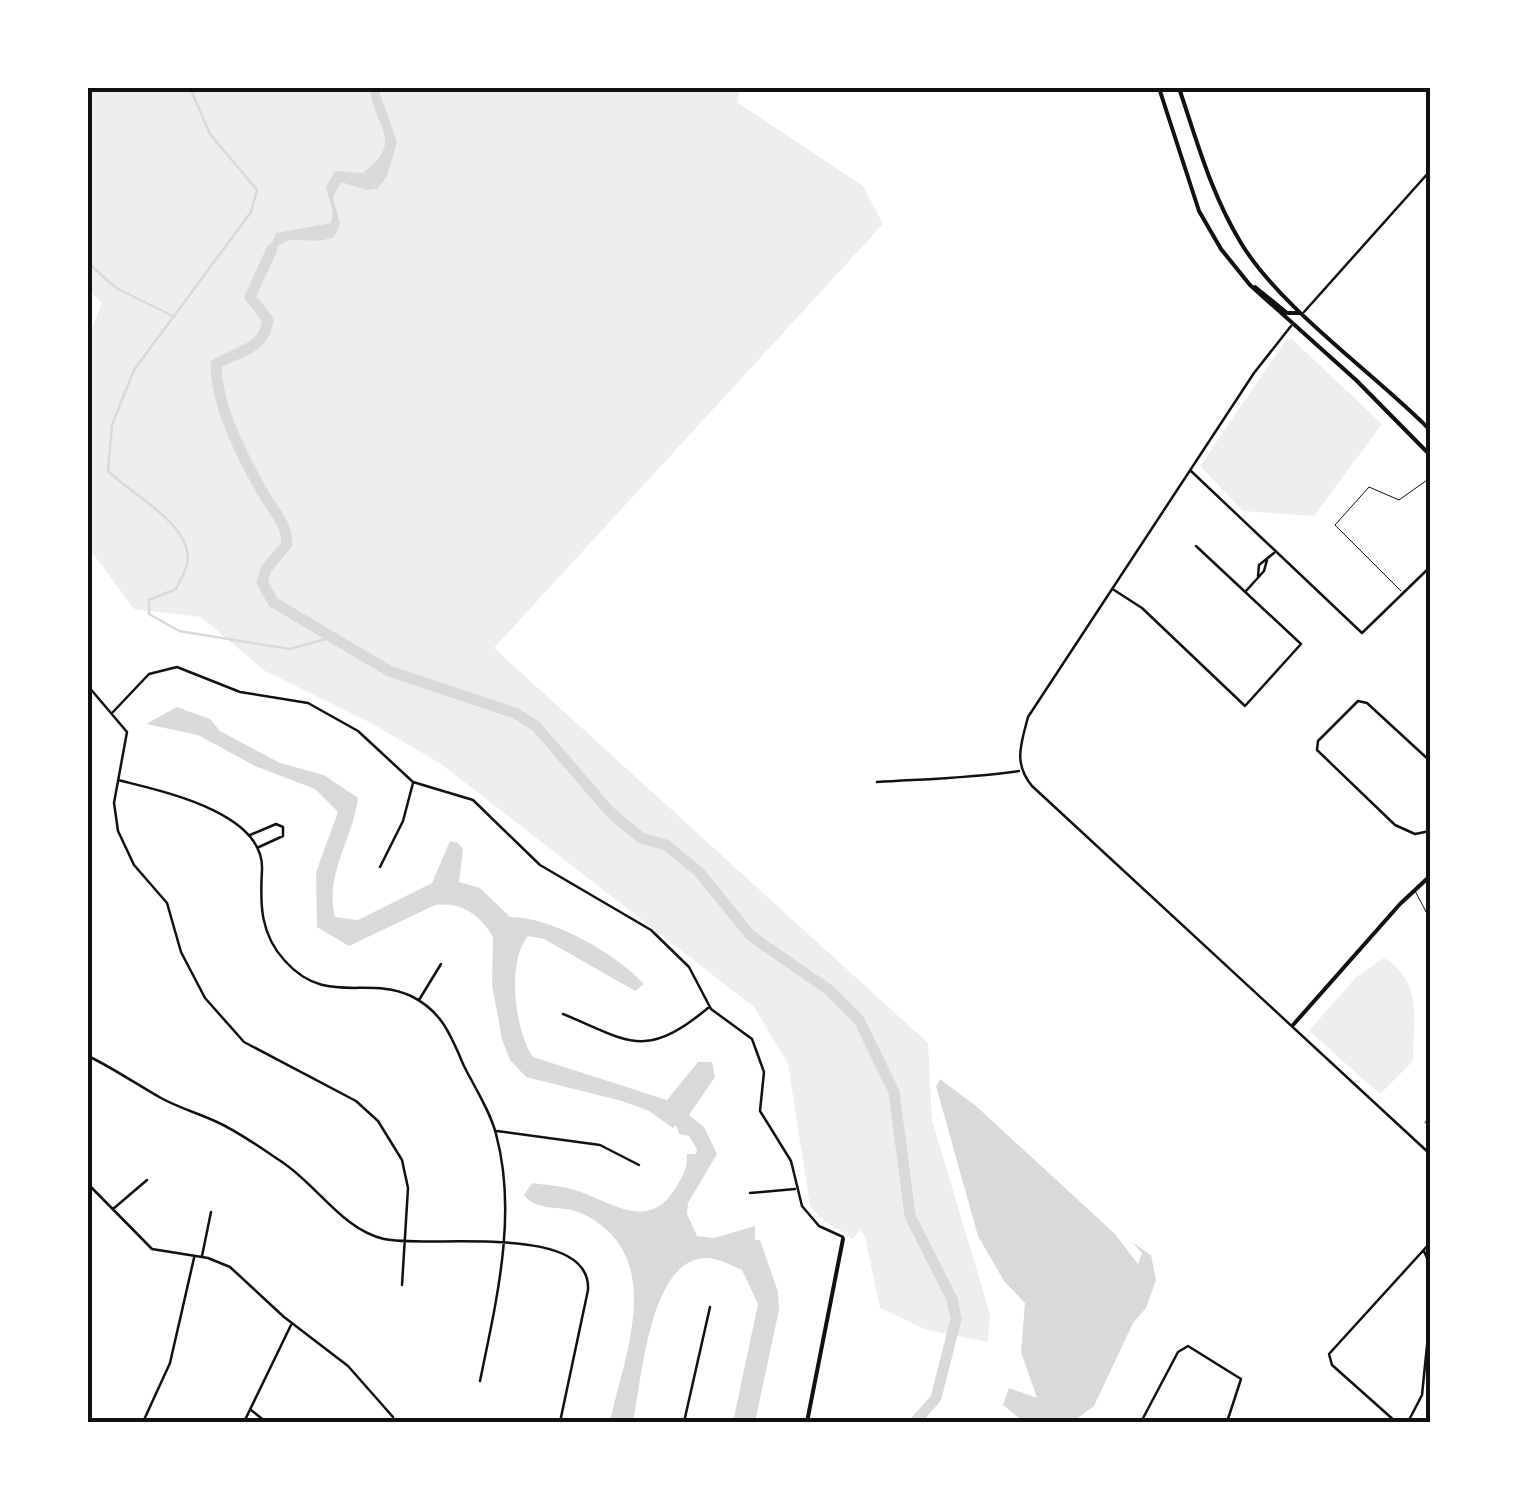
<svg xmlns="http://www.w3.org/2000/svg" width="1518" height="1510" font-family="'Varela Round',sans-serif">
<style>
.green{fill:#eee}
.water{fill:#d9d9d9}
.lines{fill:none;stroke-linecap:round;stroke-linejoin:round}
.stream{stroke:#d9d9d9;stroke-width:2.5}
.river{stroke:#d9d9d9;stroke-width:11}
.service{stroke:#111;stroke-width:1}
.minor{stroke:#111;stroke-width:2.5}
.tertiary{stroke:#111;stroke-width:4}
.secondary{stroke:#111;stroke-width:4}
.neatline{fill:none;stroke:#111;stroke-width:4}
</style>
<rect width="100%" height="100%" fill="#fff"/>
<path class="green" d="M88,88H739L738,103L863,186L883,224L494,648L928,1043L932,1120L990,1314L988,1342L927,1330L880,1308L865,1237L860,1230L853,1239L820,1218L810,1206L788,1064L754,1007L441,764L371,723L265,671L201,617L134,609L88,547V338L102,303L88,289Z
M1292,339L1382,424L1314,516L1243,511L1200,466L1286,340Z
M1384,958C1424,982 1413,1019 1413,1061L1380,1094L1309,1031L1356,977Z"/>
<path class="water" d="M370,88H378L397,142L387,176L378,188L367,190L341,182L333,197L340,224L334,237C305,249 290,225 265,260L276,233L331,223L333,213L326,187L335,171L363,173C406,139 374,129 370,88Z
M177,707L210,719L220,731L280,763L324,775L358,798C353,839 324,875 335,917L358,920L432,883L450,841L458,843L463,849L459,882L480,888L510,917C552,917 615,953 644,984L635,991L544,939L528,936C506,962 515,1031 533,1057L667,1100L698,1062H712L715,1077L689,1115L704,1127L717,1154L688,1203L687,1214L697,1236L714,1238L755,1226V1240H760L778,1292L779,1310L755,1422H733L758,1304L742,1270C731,1265 716,1257 704,1258C649,1262 642,1381 633,1422H610C625,1352 668,1254 581,1213C563,1205 536,1212 524,1195L532,1183C547,1185 564,1186 578,1191C611,1202 649,1232 675,1189C682,1177 688,1169 687,1154H696L697,1149L689,1136L679,1134L676,1125L673,1128L649,1111L622,1101L526,1077L510,1060L502,1039L492,985L493,937C480,915 462,902 435,905L349,946L317,927L316,872L338,812L315,789L255,766L198,735L146,724Z
M940,1079L976,1106L1115,1234L1138,1264L1142,1253L1132,1242L1151,1255L1156,1280L1146,1308L1133,1323L1094,1406L1072,1422H1024L1003,1405L1009,1388L1037,1398L1021,1352L1025,1303L1004,1281L978,1236L936,1086Z"/>
<g class="lines">
<path class="stream" d="M190,88L210,134L257,190L251,212L134,370L112,425L108,471C132,495 188,522 188,559C188,568 180,580 176,589L149,600V614L179,631L290,649L329,638
M88,263L116,288L175,317"/>
<path class="river" d="M272,249L250,297L268,320C264,350 238,351 216,364C216,406 243,458 264,495C275,513 286,522 287,544L266,569L262,582L273,602L389,671L515,713L536,726L610,812L641,838L666,845L699,872L751,936L829,990L859,1020L894,1092L910,1216L952,1299L956,1319L936,1398L915,1422"/>
<path class="service" d="M1401,591L1335,525L1369,487L1399,500L1430,478
M1415,891L1430,919
M1425,1123L1430,1116"/>
<path class="minor" d="M1304,312L1430,171
M1291,326L1254,373L1028,717C1021,744 1013,763 1032,786L1430,1154
M1191,471L1362,633L1430,567
M1258,576L1259,565L1274,553
M1114,590L1142,608L1245,706L1301,644L1196,546
M1246,591L1264,571L1267,560
M88,686L127,732L114,803L118,831L134,865L167,903L181,952L205,998L244,1042L356,1101L378,1121L402,1160L408,1188L402,1285
M113,712L149,674L177,667L240,692L308,703L358,731L413,782L473,800L540,865L651,930L689,967L711,1009L752,1039L764,1072L760,1111L791,1161L802,1206L819,1226L843,1237
M1430,761L1367,703L1358,701L1318,741L1317,750L1395,825L1415,834L1430,831
M118,780C161,791 265,812 262,870C260,904 260,934 285,961C326,1007 366,975 411,996C442,1011 451,1036 464,1066C475,1088 490,1111 496,1134C518,1215 496,1302 480,1381
M877,782C924,779 971,778 1019,771
M1430,832V840
M250,835L276,824L283,827V836L259,847
M380,867L403,821L413,783
M419,1000L441,964
M563,1014C629,1041 644,1061 708,1008
M88,1056C113,1068 136,1084 161,1098C179,1108 198,1113 217,1122C239,1132 261,1148 282,1162C317,1185 342,1229 384,1239C428,1249 592,1221 588,1290L560,1422
M497,1131L600,1145L639,1165
M88,1184L152,1249L208,1258L230,1267L284,1317L348,1366L393,1417
M750,1193L795,1189
M113,1209L147,1180
M1424,1251L1430,1265
M202,1256L211,1212
M251,1410L266,1422
M143,1422L170,1363L194,1258
M244,1422L291,1325
M684,1422L710,1307
M1141,1422L1178,1352L1188,1346L1241,1379L1227,1422
M1396,1422L1332,1365L1329,1354L1430,1243
M1408,1422L1422,1395L1430,1316"/>
<path class="tertiary" d="M1293,1025L1400,904L1430,876
M807,1422L843,1239"/>
<path class="secondary" d="M1159,88L1199,211L1221,249L1250,285L1356,380L1430,455
M1179,88C1197,141 1211,194 1241,243C1281,309 1374,373 1430,430
M1255,287L1287,313H1300"/>
</g>
<rect width="1518" height="1510" fill="none" stroke="#ffffff" stroke-width="180"/>
<rect x="90" y="90" width="1338" height="1330" class="neatline"/>
</svg>
